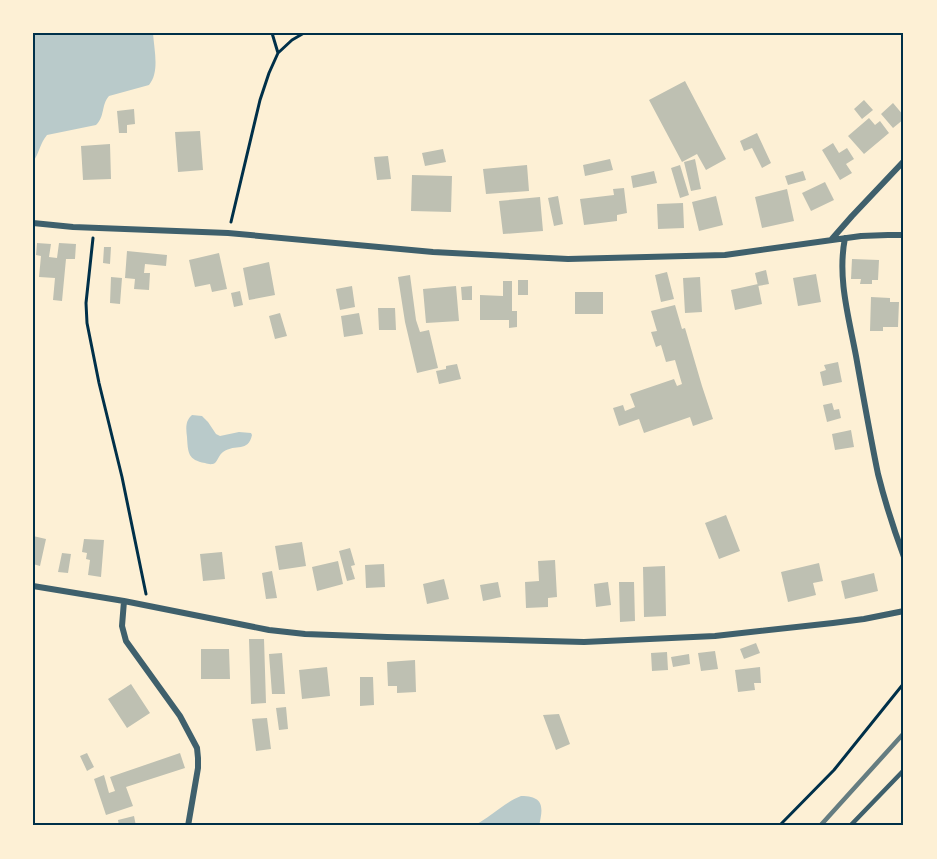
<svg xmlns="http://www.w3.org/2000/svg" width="937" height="859" font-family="Ubuntu,sans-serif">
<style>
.green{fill:#b9caca}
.building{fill:#bec0b2}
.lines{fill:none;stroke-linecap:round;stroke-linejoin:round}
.path{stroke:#003049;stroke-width:3}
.service{stroke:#3f606c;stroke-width:4.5}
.minor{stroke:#3f606c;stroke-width:6}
.rail{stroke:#657d81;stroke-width:4.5}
.neatline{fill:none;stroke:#003049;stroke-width:2}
</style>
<rect width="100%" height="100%" fill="#fdf0d5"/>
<path class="green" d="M33,33H153C154,49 160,72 149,85L109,96C101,105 105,117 96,125L47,135C40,143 39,154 33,162Z
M192,415L202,416L208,422L216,434L220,436L239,432L251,433L252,435C248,453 236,443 223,452C219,455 218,460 215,463C212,465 208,464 205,463C188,460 188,453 187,437C186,429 185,421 192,415Z
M521,796C545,796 543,808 539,826H473C490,818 503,803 521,796Z"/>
<path class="building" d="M685,81L726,159L706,170L697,154L682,162L649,100Z
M864,100L873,110L862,119L854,109Z
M893,103L904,116V119L893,128L881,114Z
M134,109L135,124L127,125V133H119L117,111Z
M869,118L875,125L880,121L889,133L864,154L848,136Z
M200,131L203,170L178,172L175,132Z
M757,133L771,163L762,168L752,148L744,151L740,141Z
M833,143L839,153L847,148L854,159L846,164L852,173L840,180L822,150Z
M110,144L111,179L83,180L81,146Z
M443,149L446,162L425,166L422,153Z
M388,156L391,179L377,180L374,157Z
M610,159L613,170L585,176L583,165Z
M695,159L701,189L691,191L684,162Z
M527,165L529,191L486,194L483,169Z
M680,165L689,195L680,198L671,168Z
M654,171L657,183L633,188L631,176Z
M803,171L806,180L788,185L785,176Z
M412,175L452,176L451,212L411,211Z
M825,182L834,200L811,211L802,193Z
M624,188L627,213L617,215V221L584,225L580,199L614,195L613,189Z
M787,189L794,221L762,228L755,197Z
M558,196L563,224L554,226L548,198Z
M716,196L723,225L699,231L692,202Z
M540,197L543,231L503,234L499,201Z
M683,203L684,228L658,229L657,204Z
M37,243L51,244L49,257L57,258L59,243L76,244L75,259H66L62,301L53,300L55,278L39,277L41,256L36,255Z
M104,247H111L110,264L103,263Z
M127,251L167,255L166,266L145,264L144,273H150L149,290L134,289L135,279L125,278Z
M219,253L227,289L212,292L210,284L195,287L189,260Z
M852,259L879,260L878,280H872V284H860L861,279H851Z
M269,262L275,295L249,300L243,268Z
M766,270L769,284L758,286L755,273Z
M667,272L674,299L661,302L655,275Z
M816,274L821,302L798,306L793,278Z
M410,275L416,320L420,332L429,330L438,368L417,373L405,322L398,277Z
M111,277L122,278L120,304L110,303Z
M700,277L702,312L685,313L683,278Z
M518,280H528V295H518Z
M503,281H512V311H517V327L509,328V320H480V295L503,296Z
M758,284L762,304L735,310L731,290Z
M352,286L355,307L340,310L336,289Z
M456,286L459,321L426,323L423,289Z
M472,286V300H462L461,287Z
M240,291L243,305L234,307L231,293Z
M575,292H603V314H575Z
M871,297L890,298V302H899L898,327H883V331H870Z
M675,305L682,329L685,328L702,386L713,419L693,426L690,417L644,433L639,419L619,426L613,408L623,405L625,411L635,407L630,394L674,379L677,386L682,384L675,360L666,362L661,345L656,347L651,332L657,331L651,311Z
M378,308H395L396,330H379Z
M280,313L287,336L275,339L269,316Z
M359,313L363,334L344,337L341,316Z
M838,362L842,382L823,386L820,372L826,370L824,365Z
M457,364L461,379L439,384L436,371L446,369V366Z
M832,403L834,410L839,409L841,418L827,422L823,405Z
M851,430L854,447L835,450L832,434Z
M726,515L740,551L719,559L705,523Z
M33,536L46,539L40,566L33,564Z
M84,539L104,540L101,577L88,575L90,560L86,559L87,553L82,552Z
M302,542L306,566L279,570L275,546Z
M350,548L355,565L351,566L355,579L347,581L339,551Z
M222,552L225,579L203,581L200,554Z
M62,553L71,554L68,573L58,572Z
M555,560L557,597L548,598V607L526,608L525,582L539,581L538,561Z
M338,561L343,584L317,591L312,567Z
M819,563L823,581L813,583L816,595L788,602L781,572Z
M384,564L385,587L366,588L365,565Z
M665,566L666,616L644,617L643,567Z
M272,571L277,598L266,599L262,573Z
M874,573L878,591L845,599L841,581Z
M444,579L449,599L427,604L423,584Z
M498,582L501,597L483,601L480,585Z
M608,582L611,605L596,607L594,584Z
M619,582H634L635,621L620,622Z
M249,639H264L266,703L251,704Z
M756,643L760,653L744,659L740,649Z
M201,649H229L230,679H201Z
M715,651L718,669L701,671L698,653Z
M667,652L668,670L652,671L651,653Z
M282,653L285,694H272L269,654Z
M689,654L690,664L673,667L671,657Z
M415,660L416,692L397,693V686H388L387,662Z
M327,667L330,696L302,699L299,670Z
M760,667L761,683H754L755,690L738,692L735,670Z
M360,677H373L374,705L360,706Z
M131,684L150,713L127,728L108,699Z
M286,707L288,729L279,730L276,708Z
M559,714L570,744L556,750L543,715Z
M267,718L271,749L256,751L252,719Z
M87,753L94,767L87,771L80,756Z
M180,753L185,768L126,787L133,806L106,815L94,779L104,775L109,793L115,791L110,777Z
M134,816L136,826H119L118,820Z"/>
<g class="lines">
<path class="path" d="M278,53L292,40L304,33
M231,222L260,100L269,73L278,53L272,33
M93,238L86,303L87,323L99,383L122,477L146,594
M779,826L834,770L904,683"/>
<path class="service" d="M850,826L904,770"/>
<path class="minor" d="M33,223L73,227L228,233L433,252L568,259L725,255L861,236L888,235H904
M845,238C837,278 849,318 856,356C863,395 870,435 878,474C885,502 894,530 904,557
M831,240L852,216L904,161
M33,586L124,601L269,630L305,634L387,637L584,642L715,636L833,623L864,619L904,611
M124,601L122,626L126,641L180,716L197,748L198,758V768L188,826"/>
<path class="rail" d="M820,826L904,733"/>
</g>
<rect width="937" height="859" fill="none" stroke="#fdf0d5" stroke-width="69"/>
<rect x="34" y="34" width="868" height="790" class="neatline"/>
</svg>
